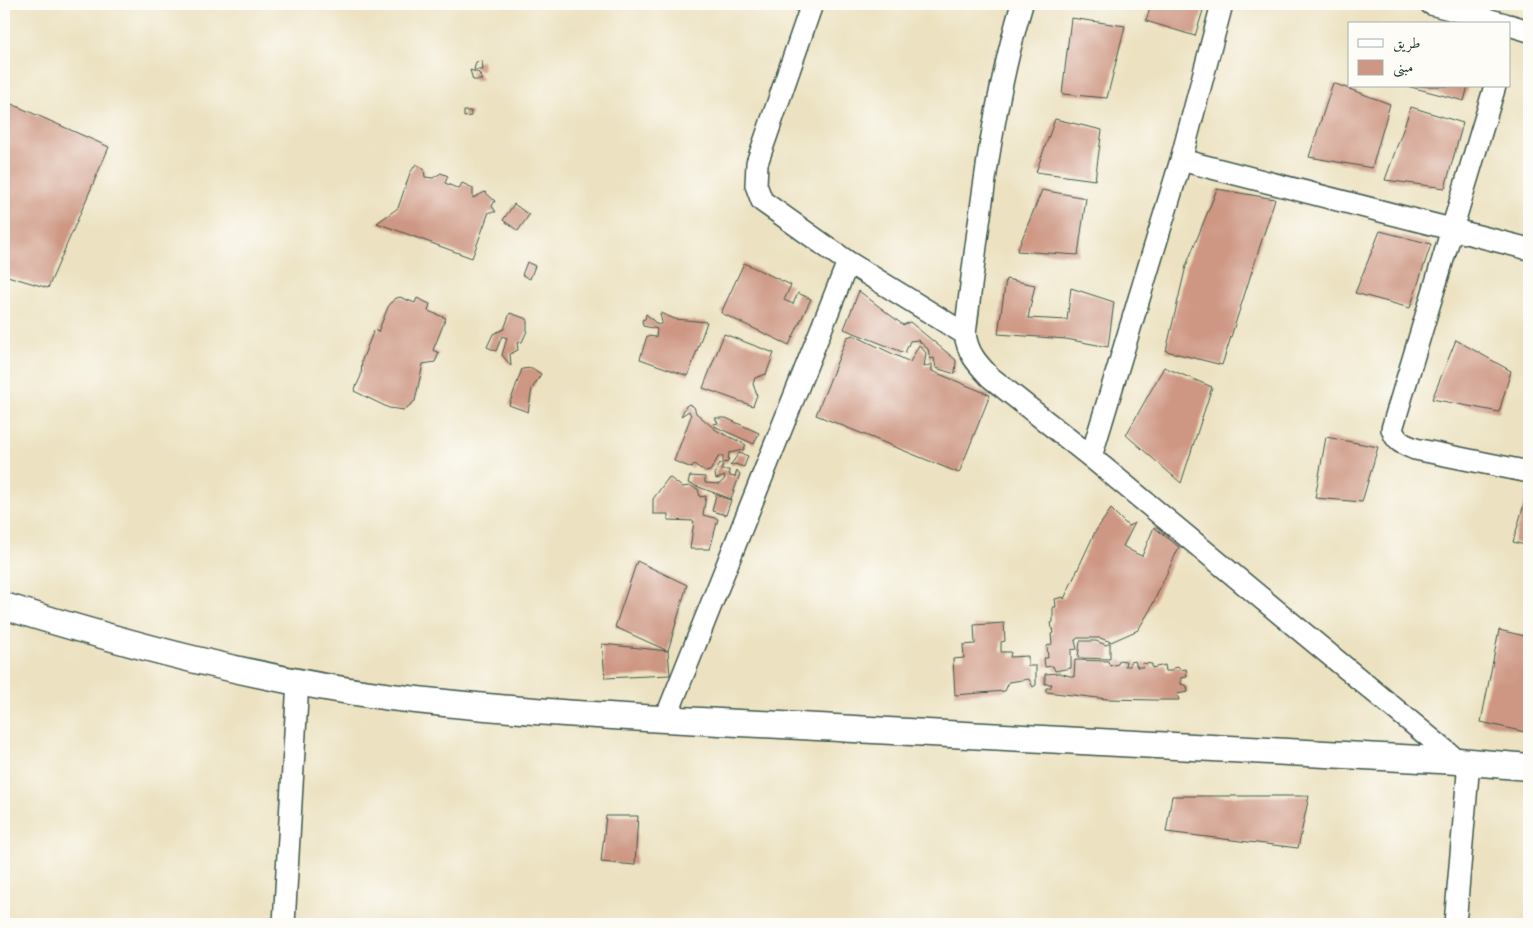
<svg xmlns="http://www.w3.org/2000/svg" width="1533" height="928" font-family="'IM FELL French Canon',Amiri,serif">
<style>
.building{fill:#ce9783}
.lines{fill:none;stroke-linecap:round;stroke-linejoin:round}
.minor-casing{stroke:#3e5649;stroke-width:24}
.tertiary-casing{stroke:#3e5649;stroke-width:29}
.minor{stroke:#fff;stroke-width:21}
.tertiary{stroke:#fff;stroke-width:26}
</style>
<rect width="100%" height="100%" fill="#fdfcf7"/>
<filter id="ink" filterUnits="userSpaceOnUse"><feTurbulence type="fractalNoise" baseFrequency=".02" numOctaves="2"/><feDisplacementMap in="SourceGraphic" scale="10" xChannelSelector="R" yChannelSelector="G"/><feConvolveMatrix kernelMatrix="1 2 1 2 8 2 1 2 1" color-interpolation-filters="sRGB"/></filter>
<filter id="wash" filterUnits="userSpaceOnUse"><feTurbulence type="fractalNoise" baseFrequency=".0096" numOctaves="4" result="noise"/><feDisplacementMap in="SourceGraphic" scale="20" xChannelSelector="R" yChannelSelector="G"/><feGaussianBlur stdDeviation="1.12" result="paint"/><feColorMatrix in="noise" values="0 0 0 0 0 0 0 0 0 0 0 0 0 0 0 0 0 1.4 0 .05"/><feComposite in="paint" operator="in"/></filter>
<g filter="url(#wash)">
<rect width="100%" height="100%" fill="#ece2c1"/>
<g id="blocks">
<path class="building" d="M1151,4H1205L1195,36L1146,21Z
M1071,18L1125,26L1107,98L1062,94Z
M482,61L483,70H474L476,62Z
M470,70L479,73L482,80H473Z
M1333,83L1390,104L1372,168L1309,157Z
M1407,86H1468L1464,101Z
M5,101L109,147L48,288L4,275Z
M1411,107L1463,123L1445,188L1385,180Z
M464,111H471V116L464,117Z
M1055,119L1102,130L1095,180L1036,172Z
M416,164L424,169L425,177L433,178L441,173L448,176L445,183L459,189L462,183L473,188V198L485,192L495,201L492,206L496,212H489L472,258L377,223L398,208L410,173Z
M1217,189L1275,199L1222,365L1166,351L1186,266Z
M1042,190L1086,198L1078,255L1017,251Z
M514,204L529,215L518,231L503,220Z
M1380,231L1431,244L1410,308L1355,293Z
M527,262L535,266L530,279L522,275Z
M744,263L791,285L784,300L793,304L798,293L811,299L789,345L721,313Z
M1006,279L1035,285L1028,318L1067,320L1071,288L1114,302L1108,347L1066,339L998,334Z
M859,291L903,325L910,322L956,360L955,374L936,368L934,358L930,359L928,349L918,340L910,341L905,353L844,329Z
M400,297L415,303L417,298L430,304L428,311L446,318L433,350L439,353L435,362L423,364L415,401L404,410L389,408L354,391L361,376L362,360L374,330L378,332L388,307L394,299Z
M510,313L527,319V331L522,342L517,343L518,350L510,354L511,366L502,355L507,338L502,336L496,351L487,347L493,334L504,329Z
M660,313L675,319L707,322L688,376L640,359L647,336L656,337L657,329L643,326L642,320L645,319L646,314L658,325L662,323Z
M724,334L774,353L766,374L755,378L753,384L757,395L753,406L703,388Z
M853,335L910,362L919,345L926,353L924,367L932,364V371L990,395L959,473L816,415L847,337Z
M1456,340L1511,371L1499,412L1432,399Z
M1164,367L1212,387L1181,483L1126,435Z
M532,368L541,374L532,389L528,412L509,405L522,369Z
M689,404L694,407L696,413L716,430L746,445L743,450L729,453L728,462L723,463V456H719L710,471L705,472L694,464L692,468L674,461L691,416L689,411L681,416L686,406Z
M715,418H726L759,433L754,444L714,426L713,424L718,423Z
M1326,437L1378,447L1362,502L1315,498Z
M739,453L748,456L744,467L735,464L730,466Z
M720,463L723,465L721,470H729L730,476L735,477L737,470L740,474L731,499L688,483L690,476L705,477V483L719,484L724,480L725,476L716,479L715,474Z
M669,477L682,487L690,486L698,489L700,497L706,496L703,515L718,519L710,549H690L694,521L668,520V514H653V499Z
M1529,487V546L1513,542Z
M716,495L731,500L726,515L712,511Z
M1111,509L1128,526L1135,523L1123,546L1137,554L1142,556L1154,527L1179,547L1150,610L1138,630L1111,642L1100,638H1078L1075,640L1077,649L1071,650V668L1055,671L1053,666L1045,667L1044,658H1048L1047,646L1052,644L1051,634L1053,633L1051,623L1053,622V607H1056L1055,599L1063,597L1064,599L1095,532Z
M637,561L687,585L668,651L615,627Z
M1004,623L1005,641L1001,642V652H1011L1010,657L1028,656V666H1036V685L1033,687L1029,679L1009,682L1005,691L955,695L953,659L964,658L963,645L975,644L974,625Z
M1499,630L1529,637V733L1481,722Z
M1080,641H1096L1106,645L1110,643V659L1078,658Z
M602,644L668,651L670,675L605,678Z
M1075,660L1108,661L1110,666L1118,664L1119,660L1126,661L1125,666H1130V662L1135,661L1137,667H1143L1142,663L1152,664V668L1165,665L1166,671H1173V668L1179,667L1180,670L1186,669L1187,677L1181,678V684L1187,686L1188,692L1177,694L1179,700H1154L1107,699L1046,692V688H1050L1052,684H1045V674L1059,673L1074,677Z
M1172,796H1309L1298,848L1166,832Z
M606,816H638L635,865L601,862Z"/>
</g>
</g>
<g filter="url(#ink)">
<use href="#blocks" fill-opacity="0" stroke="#3e5649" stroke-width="1"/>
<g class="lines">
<defs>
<path id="minor" d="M1022,4C990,111 979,224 965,334C968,354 977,363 990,377L1091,457L1458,761
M1222,4L1181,160L1529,249
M1431,4L1505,24
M1509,25L1529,31
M1495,86L1392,429C1396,442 1403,444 1415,449L1529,472
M848,262L965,334
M1091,457L1181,160
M665,720L848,262L762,201L756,185L757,163L812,4
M284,924L298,681
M1455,924L1469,762"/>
<path id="tertiary" d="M4,606C130,645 259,680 391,697C545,716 699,720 854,729C1055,740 1256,750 1458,761L1529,767"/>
</defs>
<use href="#minor" class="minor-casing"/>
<use href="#tertiary" class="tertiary-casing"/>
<use href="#minor" class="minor"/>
<use href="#tertiary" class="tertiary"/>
</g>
</g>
<rect width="1533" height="928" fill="none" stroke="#fdfcf7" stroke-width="20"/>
<rect x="1348" y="22" width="162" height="65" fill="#fdfcf7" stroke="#a4b0a9"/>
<rect x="1358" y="39" width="25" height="8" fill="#ffffff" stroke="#a4b0a9"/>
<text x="1393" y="48" font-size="15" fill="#1f3d34">طريق</text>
<rect x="1358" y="60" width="25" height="15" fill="#ce9783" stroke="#a4b0a9"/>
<text x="1393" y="72" font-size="15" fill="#1f3d34">مبنى</text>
</svg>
